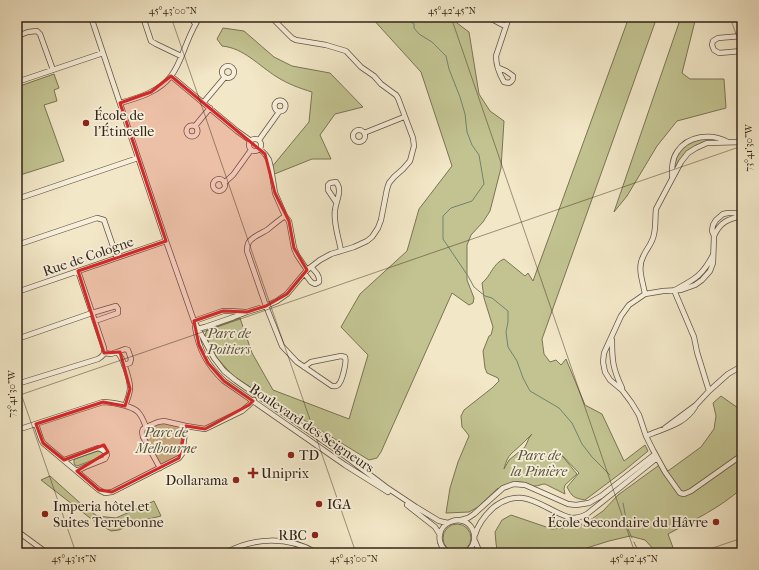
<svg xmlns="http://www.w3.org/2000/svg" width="759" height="570" font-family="'IM FELL French Canon',serif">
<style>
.green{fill:#c2c391;stroke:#7a7454;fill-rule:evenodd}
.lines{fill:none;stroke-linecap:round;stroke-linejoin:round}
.stream{stroke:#718272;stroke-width:1}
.minor-casing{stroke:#615543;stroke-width:6}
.minor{stroke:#f7efdb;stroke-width:4.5}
.marked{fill:#d62828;fill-opacity:0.2;stroke:#d62828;stroke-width:3;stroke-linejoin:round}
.ticks{fill:none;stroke:#312417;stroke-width:1;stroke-opacity:0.45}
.poi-dot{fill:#8f2418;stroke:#f7efdb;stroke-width:1.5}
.labels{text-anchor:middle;stroke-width:3.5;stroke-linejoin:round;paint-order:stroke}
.poi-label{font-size:14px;fill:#312417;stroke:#f7efdb;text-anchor:start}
.street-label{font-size:14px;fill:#312417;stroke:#f7efdb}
.park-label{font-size:14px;font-style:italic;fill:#5c543c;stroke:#f7efdb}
.neatline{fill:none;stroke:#312417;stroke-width:1.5}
.ticks-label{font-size:10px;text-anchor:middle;fill:#312417}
</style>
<rect width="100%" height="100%" fill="#f2e7c7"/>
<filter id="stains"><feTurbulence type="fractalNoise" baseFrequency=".005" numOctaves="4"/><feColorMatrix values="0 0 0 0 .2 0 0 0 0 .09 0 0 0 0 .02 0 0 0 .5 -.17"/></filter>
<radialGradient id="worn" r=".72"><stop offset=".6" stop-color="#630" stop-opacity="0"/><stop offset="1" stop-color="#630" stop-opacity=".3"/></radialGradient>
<path class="green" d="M371,17H449L469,32L479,94L490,111L504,121L501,168L490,211L483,222L471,235L467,245V280L474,298L473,303L469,305L452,293L381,452L377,458L369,460L234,377L217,358L205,335L207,330L240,318L252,353L273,390L349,419L368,355L341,327L360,294L407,251L419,209L452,166L421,72Z
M629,17H657L542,339L544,354L550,362L556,360L561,365L566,359L585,405L602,414L624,461L645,445L648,451L625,470L585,500C574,498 572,497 567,487L579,473L559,452L577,474L565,485L564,489L565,494L545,484C541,484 539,486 535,486C532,487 529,484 526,483C516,480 506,484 498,490V488L478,507L469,512L446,513L450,488L458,462L469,436L467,433L462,427L461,416L464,410L492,388L499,381L498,378L487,373L485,368L483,351L489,336L491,335L493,327L484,298L482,283C491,276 493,263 504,259L525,276L528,273L533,281ZM532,434L529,438L525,447L509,460L504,469C508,453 512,454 523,443C526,440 529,437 532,434Z
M681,17H696L682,73L690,79H724L726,108L677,121L657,146L627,196L614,212Z
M223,28L244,31L274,57L292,66L330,73L363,107L335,114L320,135L331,159H312L272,175L271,168L309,122L312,92C299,88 288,84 277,77C259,66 244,48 222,46L217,39Z
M54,74L59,88L54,90L57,101L44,105L64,161L17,176V87Z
M702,136L728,142L707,143L688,153L672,178V163L683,145Z
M721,396L738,408L742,405V488C720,508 694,520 668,534L675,553H657L645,540L630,536L609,541L571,553H501L497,550L496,543L495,532L502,520L511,515L552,529L572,527L586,523L603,511L618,495L662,463L668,471L701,447L714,429L716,416L713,403Z
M158,422L186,426L182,454L160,468L143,437V429Z
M98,451L101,452L103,454L101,457L77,466L75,465L74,463V460L75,459Z
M50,476L79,502L97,516L116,518L154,501L161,516L136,522L119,530L111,531L94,521L41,480Z
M443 538a14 14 0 1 1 28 0a14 14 0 1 1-28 0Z"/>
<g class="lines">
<path class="stream" d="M404,17L414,24V28L419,34L432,42L446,56L449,69L460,97L465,114L467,132L472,145L479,155L484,184L472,201L451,208L443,216V239L468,276L474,287L485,296L492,298L508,311V322L506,332L508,347L517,361L523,378L530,391L559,408L572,423L582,444L592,457L610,475
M623,503L628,529L632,538
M634,542L639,553"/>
<defs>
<path id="minor" d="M91,17L166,241L194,321L214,358L224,371L235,380L345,456L386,487L416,507L439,521L448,523
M143,17L151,41L156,44L181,56
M191,17L195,24
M488,17L505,26
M17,36L28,32L37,31L40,34L53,70
M742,36L718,38L713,41L712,45L714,50L719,53L742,51
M222 72a6 6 0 1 1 12 0a6 6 0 1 1-12 0Z
M499,68L506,71L513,76C513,79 513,81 509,83L504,82C500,75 496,64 496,56L509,17
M171,76L237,131L251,141
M17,82L103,53
M274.5 106a5.5 5.5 0 1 1 11 0a5.5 5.5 0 1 1-11 0Z
M120,103C138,98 159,92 171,76C178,67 182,55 186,45C190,35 194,25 200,17
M203,103L225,77
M186.5 131a5.5 5.5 0 1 1 11 0a5.5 5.5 0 1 1-11 0Z
M195,126L210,108
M353 136a6 6 0 1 1 12 0a6 6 0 1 1-12 0Z
M364,133L404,117
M249 145a6 6 0 1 1 12 0a6 6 0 1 1-12 0Z
M259,140L279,112
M260,149L265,154L269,160L271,168L275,193L285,216L289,221L294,248L297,255L307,270
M672,176C672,168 672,159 677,152C688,135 712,133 728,142
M213 185a6 6 0 1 1 12 0a6 6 0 1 1-12 0Z
M224,183L233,175L251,150
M17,199L138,158
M336,202L328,190V185L330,183L336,182C343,190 336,201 335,210C333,223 339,238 341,251
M285,216C279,220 273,225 267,230C262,233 252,237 249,242C247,245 247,248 247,251L266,306L282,346L297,362L332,386C334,386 336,387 338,385C342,382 347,362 345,357L341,356L311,362L304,367
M741,216L736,213H728L723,214L716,220L713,225L712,231L714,236L713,263L710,271L702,280L695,285L681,290L663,291L645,294L629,305L621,316L604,353L603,362L605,372L610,380L622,390L631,402L639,415L646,436L653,450L665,472L680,493L684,494L691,491L742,455
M714,236C720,222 728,219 742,216
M17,245L97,218L104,220L117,258
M305,274L311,282L315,284L319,282C320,276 316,272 311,267
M17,282L20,291
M674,290L694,337L697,352L709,391
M675,290C695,279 702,276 713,255
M17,292L166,241
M645,294C643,282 637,268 643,257C646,249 653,243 654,234C656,226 655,217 656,209L681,162L688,153L696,148L707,143L742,142
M194,321L223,311H229L245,312
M195,327C199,350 207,365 224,381L345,465L388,492
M197,329L205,327L234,317L247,312L266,306L277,301L287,294L307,270L320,260L331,254L354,247L367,241L372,237L378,228L381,220L387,189L389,183L394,177L403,169L410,161L414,146L413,138L398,98L396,95L381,84L374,76L361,67L346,51L326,45L296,40L292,38L271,17
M17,339L92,313L116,306L118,309V313L95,321
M612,340C612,361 613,369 622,388
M117,352L125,349L128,350L131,359L130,363L124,365
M104,353L111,354L117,352C123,357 130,380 130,388C130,394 127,400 125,406
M17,384L98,359C103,356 105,354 104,348L78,271
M36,424L41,439L43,443L99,490L105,493L112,492L179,458L182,454L186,426
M146,427L143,429L142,432L143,437L160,468
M665,428L696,405L709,391L728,374L742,366
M17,430L103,402C111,402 133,406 138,412C142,416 144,422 146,427L158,422L164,421L186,426L205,429L242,411L249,405L254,400
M646,436C664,428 684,425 695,407
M64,460L98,448C103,449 105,451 107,455L105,459L85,467L77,471
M407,505L435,527L440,535
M461,520L468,518L474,514L503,488L514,484L525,485L568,504L576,505L589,503L601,496L655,454
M17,531L47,553
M475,535C478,524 485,515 494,507C524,484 543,510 571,518C577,518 582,517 587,514L657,458
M475,541L480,553
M225,553C254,537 288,536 317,553
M448,553C442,548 438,542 440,534C441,529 445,524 450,522C470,513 484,539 466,553"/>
</defs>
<use href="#minor" class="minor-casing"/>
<use href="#minor" class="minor"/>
</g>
<path class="marked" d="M171,76L265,154L275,193L289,221L294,248L307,270L287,294L266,306L247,312L223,311L194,321L199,345L208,363L224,381L253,401L249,405L205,429L186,426L179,458L112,492L99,490L77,471L108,452L104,445L64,460L43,443L36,424L103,402L125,406L130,389L120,352L104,353L78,271L166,241L120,103L151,92Z"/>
<path class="ticks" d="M171,17L356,553M451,17L635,553M730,17L742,51M17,382L76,553M17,396L742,146M698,553L742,538"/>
<g class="poi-dot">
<circle cx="86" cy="123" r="4"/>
<circle cx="291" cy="455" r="4"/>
<path d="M251 467h4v4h4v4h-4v4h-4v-4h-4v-4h4z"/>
<circle cx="236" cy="480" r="4"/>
<circle cx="319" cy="504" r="4"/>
<circle cx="45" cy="514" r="4"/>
<circle cx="716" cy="522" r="4"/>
<circle cx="315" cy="535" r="4"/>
</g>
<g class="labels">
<g class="poi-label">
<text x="94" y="120">École de<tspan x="94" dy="16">l'Étincelle</tspan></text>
<text x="299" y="460">TD</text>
<text x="261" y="478">Uniprix</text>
<text x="228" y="485" text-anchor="end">Dollarama</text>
<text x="327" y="509">IGA</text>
<text x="53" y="511">Imperia hôtel et<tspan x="53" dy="16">Suites Terrebonne</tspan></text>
<text x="708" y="527" text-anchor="end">École Secondaire du Hâvre</text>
<text x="307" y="540" text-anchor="end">RBC</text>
</g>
<g class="street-label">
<text transform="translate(88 256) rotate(-19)" y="5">Rue de Cologne</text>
<text transform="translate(312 428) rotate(34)" y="5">Boulevard des Seigneurs</text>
</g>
<g class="park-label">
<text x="229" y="338">Parc de<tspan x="229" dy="16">Poitiers</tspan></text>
<text x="166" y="437">Parc de<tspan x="166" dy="16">Melbourne</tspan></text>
<text x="539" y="460">Parc de<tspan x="539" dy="16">la Pinière</tspan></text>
</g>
</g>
<rect width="759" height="570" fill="none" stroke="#f2e7c7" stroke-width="44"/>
<rect x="22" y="22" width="715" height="526" class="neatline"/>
<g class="ticks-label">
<text x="173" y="14">45°43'00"N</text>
<text x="452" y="14">45°42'45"N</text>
<text transform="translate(748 148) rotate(-90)" y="4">73°41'30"W</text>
<text transform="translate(11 394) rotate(-90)" y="4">73°41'30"W</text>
<text x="74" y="562">45°43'15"N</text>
<text x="354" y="562">45°43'00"N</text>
<text x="634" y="562">45°42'45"N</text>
</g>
<rect width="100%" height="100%" filter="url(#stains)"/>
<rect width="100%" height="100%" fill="url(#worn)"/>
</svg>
